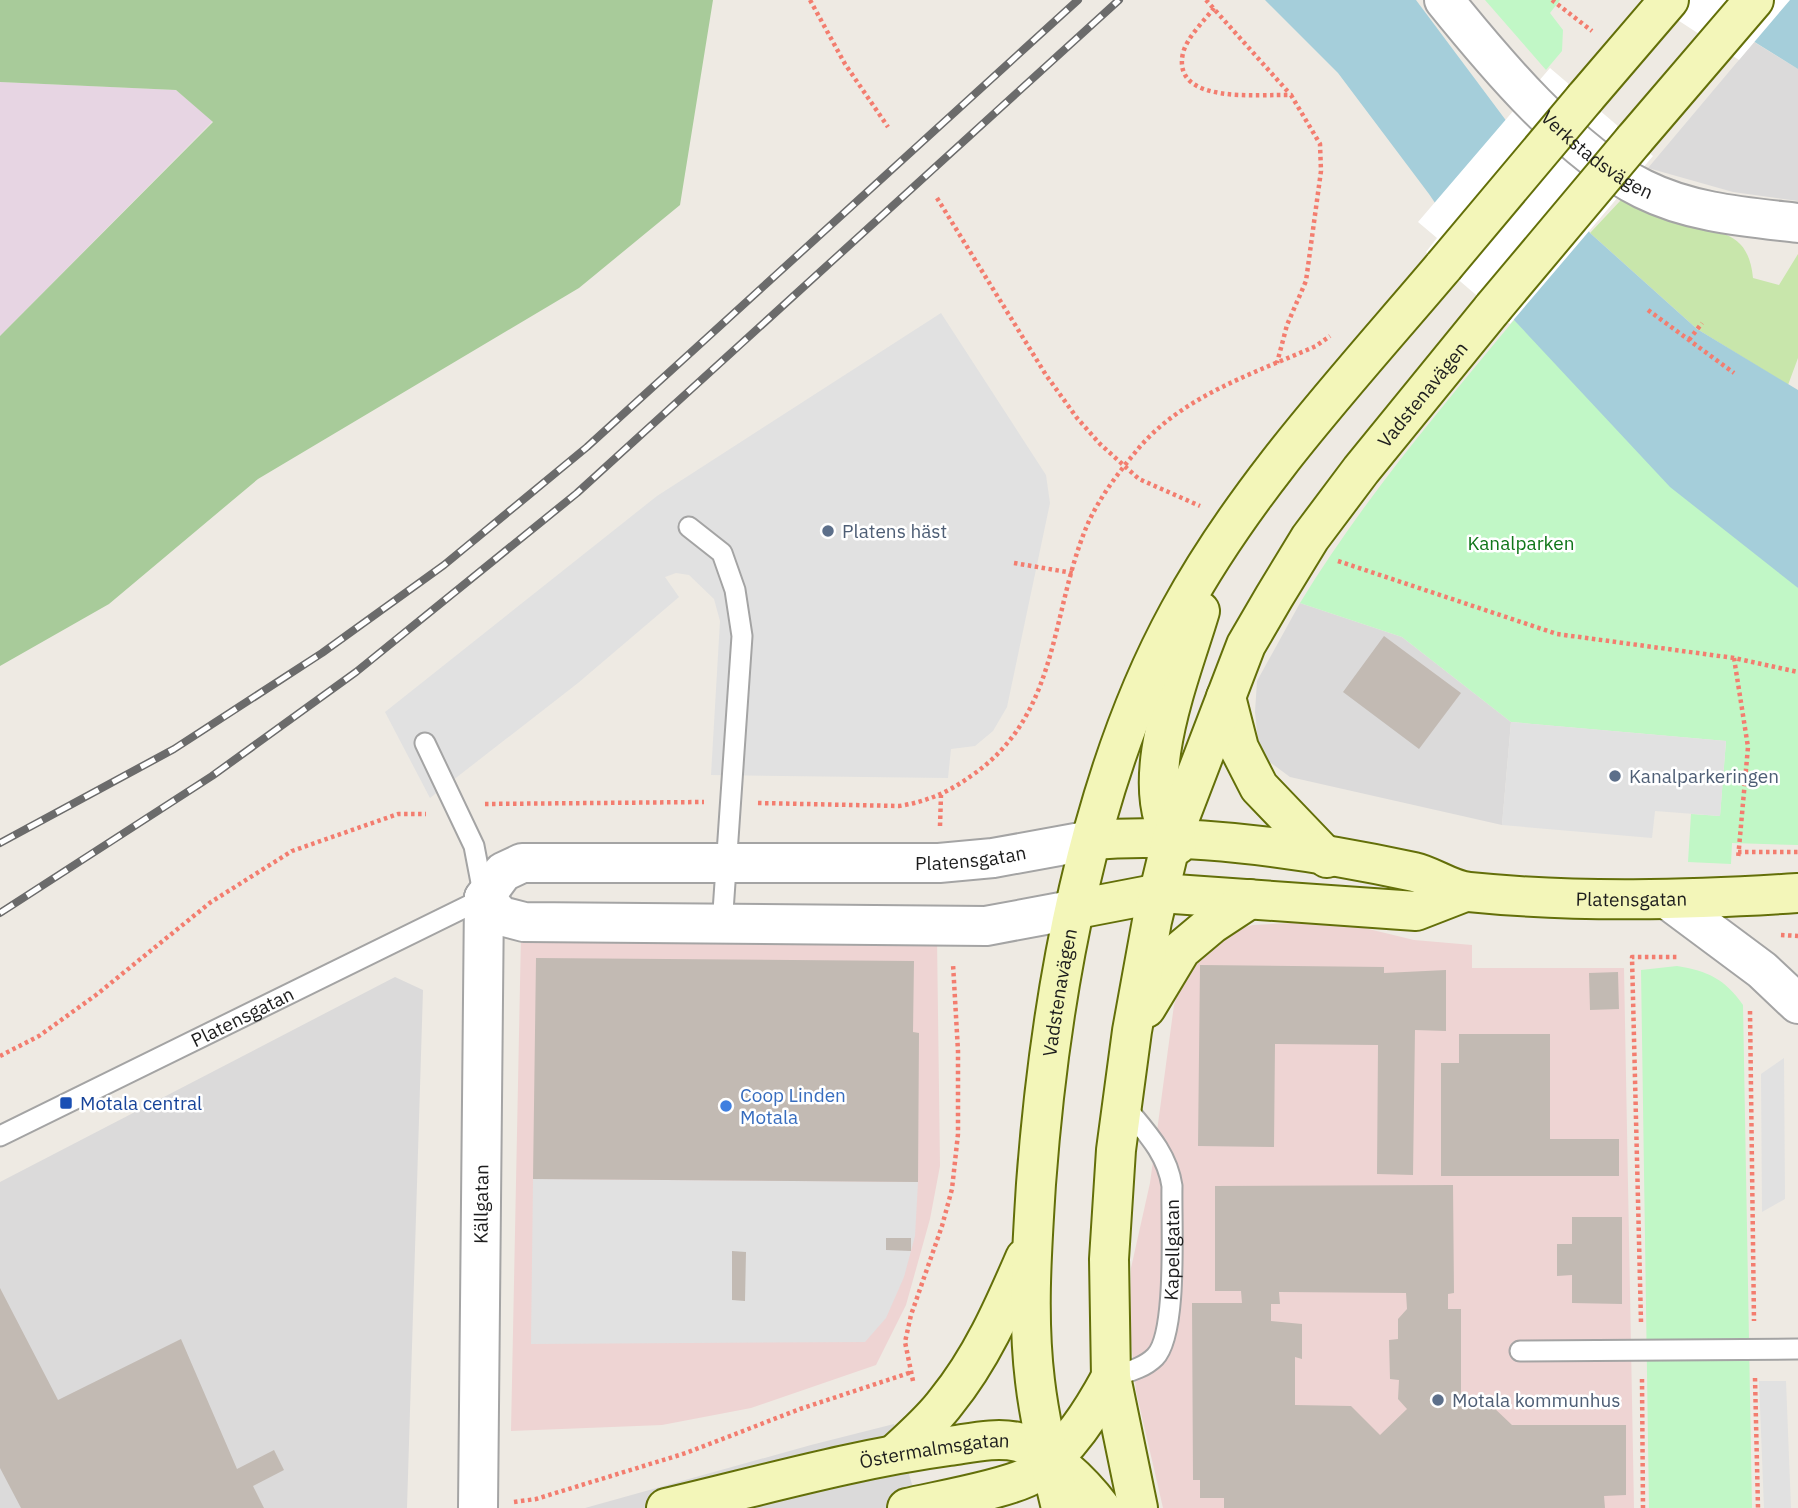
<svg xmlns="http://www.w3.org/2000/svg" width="1798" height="1508" font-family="'IBM Plex Sans',sans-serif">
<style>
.residential{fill:#dbdada}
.commercial{fill:#eed4d3}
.industrial{fill:#e7d5e3}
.grass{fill:#c8e6ab}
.forest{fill:#a8cb9a}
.park{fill:#c1f7c6}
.parking{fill:#e1e1e1}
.water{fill:#a5ceda}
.pier{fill:#fff}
.building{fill:#c2bab3;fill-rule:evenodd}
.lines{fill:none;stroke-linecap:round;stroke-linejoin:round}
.lane-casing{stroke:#a4a4a4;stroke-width:23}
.street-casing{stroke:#a4a4a4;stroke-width:42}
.secondary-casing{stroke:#636f09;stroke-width:42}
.path{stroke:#f37d6f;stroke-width:4.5;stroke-dasharray:3.5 3.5;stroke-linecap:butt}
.lane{stroke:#fff;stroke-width:19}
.street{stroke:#fff;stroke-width:38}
.secondary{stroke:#f3f6b9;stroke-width:38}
.rail-casing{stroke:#6b6b6b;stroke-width:8}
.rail{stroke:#fff;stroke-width:5;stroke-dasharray:16;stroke-linecap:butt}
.secondary-bridge-casing{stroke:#636f09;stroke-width:42;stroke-linecap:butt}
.secondary-bridge{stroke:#f3f6b9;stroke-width:38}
.service-dot{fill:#5c6f8a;stroke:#fff;stroke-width:2.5}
.transit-dot{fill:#1a4fb4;stroke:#fff;stroke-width:2.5}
.shop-dot{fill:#3f7fe0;stroke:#fff;stroke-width:2.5}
.labels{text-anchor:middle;stroke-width:5;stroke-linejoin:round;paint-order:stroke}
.street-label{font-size:19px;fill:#1d1d1d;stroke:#fff}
.service-label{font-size:19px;fill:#4e5e75;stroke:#fff;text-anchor:start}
.park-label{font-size:19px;fill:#107619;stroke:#fff}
.shop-label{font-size:19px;fill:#366cbe;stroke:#fff;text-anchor:start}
.transit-label{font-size:19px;fill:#164399;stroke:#fff;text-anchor:start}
</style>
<rect width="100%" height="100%" fill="#eeeae3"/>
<path class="residential" d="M1754,42L1798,69V201L1733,192L1648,168Z
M1300,603L1402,637L1511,722L1502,825L1290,777L1267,760L1258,741L1255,712L1257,681Z
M395,977L423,990L407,1508H0V1182Z
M894,1424L919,1508H585L811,1445Z"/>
<path class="commercial" d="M1291,923L1352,925L1414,940L1472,945V968H1624L1634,1508H1163L1136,1391L1130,1330L1131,1268L1150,1183L1174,1005L1183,979L1202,949L1223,933L1253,925Z
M521,935L937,937L940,1166L930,1219L906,1305L876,1365L751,1408L662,1425L511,1431Z"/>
<path class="industrial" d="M0,82L176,90L213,121L0,336Z"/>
<path class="grass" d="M1621,200C1639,207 1658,218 1677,223C1718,234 1748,228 1753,278L1779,285L1798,254V358L1788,385L1697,329L1590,233Z"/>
<path class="forest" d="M0,0H713L680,205L579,288L258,479L109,604L0,666V336L213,122L176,90L0,82Z"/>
<path class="park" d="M1485,0H1560L1550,13L1563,30L1562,51L1546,70Z
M1514,320L1798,588V845L1732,843L1731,864L1688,862L1691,814L1720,816L1726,741L1511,722L1402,637L1300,603C1362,501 1438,412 1514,320Z
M1677,966C1708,971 1725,979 1743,1005L1752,1508H1649L1641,970Z"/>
<path class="parking" d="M941,313L1046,475L1050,503L1007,707L993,731L975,746L951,749L948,778L711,775L720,621L714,599L689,575L676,573L665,577L679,597L578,683L430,798L385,712L657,496Z
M1511,722L1726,741L1720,816L1655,811L1652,838L1502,825Z
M1784,1058L1785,1199L1762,1212L1761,1074Z
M533,1179L918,1182L915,1236L904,1277L886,1318L865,1342L531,1344Z
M1759,1381H1786L1791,1508H1764Z"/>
<path class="water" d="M1265,0H1416L1590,233L1697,329L1798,390V588L1670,487L1514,320L1429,194L1338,73Z
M1687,0H1798V69Z"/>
<path class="pier" d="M1647,0H1790L1739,60Z
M1550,68L1653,156L1510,324L1426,252L1437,238L1418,222Z"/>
<path class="building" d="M1384,636L1461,693L1419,749L1343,692Z
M536,958L914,961L913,1032L919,1033L918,1182L533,1179Z
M1200,965L1384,967V973L1446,970V1031L1415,1030L1413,1175L1377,1174L1378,1045L1275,1044L1274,1147L1198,1146Z
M1618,972L1619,1009L1590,1010L1589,973Z
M1459,1034H1550V1139H1619V1176H1441V1063H1459Z
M1453,1185L1454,1293L1448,1294V1309H1461V1406H1492L1512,1425H1626V1495L1604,1496L1605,1508H1224V1498H1200V1480H1193L1192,1303H1242L1241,1291H1215V1186ZM1279,1292L1406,1293L1407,1309L1398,1319V1339L1389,1340L1390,1379L1399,1380L1398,1399L1407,1409L1380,1435L1351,1406L1295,1405V1357L1302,1359V1324L1271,1321V1304H1280Z
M1572,1217H1622V1304L1572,1303V1275L1557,1276V1244H1572Z
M886,1238H911V1251L886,1250Z
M732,1251L746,1252L745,1301L732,1300Z
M0,1288L58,1400L181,1339L237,1469L274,1450L284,1470L253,1486L264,1508H21L0,1468Z"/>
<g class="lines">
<defs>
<g id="lane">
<path d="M689,527L722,553L735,590L742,636L722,926"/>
<path id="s1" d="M0,1136L484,898L474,846L425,743"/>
<path d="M1520,1351L1798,1349"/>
<path id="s2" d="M1111,1377C1126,1372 1143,1369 1155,1357C1178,1334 1171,1222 1172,1186C1167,1152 1144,1130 1123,1104"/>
</g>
<g id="street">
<path id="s3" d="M1444,0C1494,62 1571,154 1643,189C1691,213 1746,217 1798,223"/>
<path id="s4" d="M484,898L503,872L522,863H939L993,858L1092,840"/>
<path d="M484,898L501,916L524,922L986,926L1077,909"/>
<path d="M1668,900L1762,970L1798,1004"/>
<path id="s5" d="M478,1508L484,898"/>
</g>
<g id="secondary">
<path d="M1585,98L1669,0"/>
<path d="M1634,140L1754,0"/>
<path d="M1226,697L1239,748L1259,787L1327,858"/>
<path id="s6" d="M1092,840C1196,832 1312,850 1414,872C1432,876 1450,890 1469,892C1578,903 1689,900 1798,893"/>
<path d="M1177,845C1132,790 1182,673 1200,611"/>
<path d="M1077,909L1160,893L1416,911L1465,892"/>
<path d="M1146,1008L1181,950L1212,924L1250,899"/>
<path d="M896,1453C913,1437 932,1421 946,1402C981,1359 1003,1309 1025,1258"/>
<path id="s7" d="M666,1508C760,1486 854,1459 949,1446C971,1443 996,1437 1018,1442C1050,1451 1082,1483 1101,1508"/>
<path d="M907,1508C936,1501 1014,1488 1035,1473C1069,1449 1092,1412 1111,1377"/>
<path id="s8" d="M1061,1508C1051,1466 1040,1424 1035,1381C1027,1316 1032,1249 1036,1184C1050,996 1088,778 1179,612C1248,485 1351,376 1444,266"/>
<path id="s9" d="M1138,1508L1111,1377L1109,1259L1116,1150L1132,1031L1152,921L1172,838L1246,645L1274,597L1310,538L1361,470L1493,308"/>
</g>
</defs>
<use href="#lane" class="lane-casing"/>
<use href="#street" class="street-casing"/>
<use href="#secondary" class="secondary-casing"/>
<path class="path" d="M810,0L845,64L888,127
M1206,0L1290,94
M1552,0L1592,31
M1214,8C1204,21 1187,37 1183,53C1171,105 1259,94 1291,95L1320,144L1321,171L1306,281L1287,325L1277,363
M937,198L1046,375L1077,418L1100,444L1139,479L1200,506
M1648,310L1734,373
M1689,340L1702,323
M1338,561L1557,634L1734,658L1798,672
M1014,563L1073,573
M1734,658L1748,747L1738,859
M758,803L899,806C926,802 949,792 971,776C1059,716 1050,616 1086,528C1098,499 1118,473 1138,449C1182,396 1255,373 1316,346L1330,336
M485,804L704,802
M940,826L941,795
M1738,852H1798
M1781,935L1798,936
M1750,1011L1754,1321
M0,1056L39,1036L96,995L211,902L292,851L398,814H426
M1641,1322L1632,957H1678
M1755,1378L1758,1508
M1642,1379L1643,1508
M913,1381L905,1342L911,1315L942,1226L952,1189L958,1134V1051L953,964
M514,1502L536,1499L686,1453L800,1409L912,1372"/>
<use href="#lane" class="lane"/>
<use href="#street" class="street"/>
<use href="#secondary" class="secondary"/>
<defs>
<path id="rail" d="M0,843L174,749L322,653L444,565L587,447L1078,0
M0,913L212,776L356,672L577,493L1119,0"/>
</defs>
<use href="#rail" class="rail-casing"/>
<use href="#rail" class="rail"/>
<defs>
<path id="secondary-bridge" d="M1444,266L1585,98
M1493,308L1634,140"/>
</defs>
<use href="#secondary-bridge" class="secondary-bridge-casing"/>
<use href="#secondary-bridge" class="secondary-bridge"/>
</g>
<g class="service-dot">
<circle cx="828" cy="531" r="7"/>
<circle cx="1615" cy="776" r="7"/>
<circle cx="1438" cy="1400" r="7"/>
</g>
<rect class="transit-dot" x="59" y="1096" width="14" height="14" rx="3.5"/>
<circle class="shop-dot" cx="726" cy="1106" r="7"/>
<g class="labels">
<g class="street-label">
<text dy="7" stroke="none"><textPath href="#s3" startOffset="219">Verkstadsvägen</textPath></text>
<text dy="7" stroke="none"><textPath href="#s9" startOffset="1192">Vadstenavägen</textPath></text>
<text dy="7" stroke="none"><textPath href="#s4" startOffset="502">Platensgatan</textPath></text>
<text dy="7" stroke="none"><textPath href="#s6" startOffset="546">Platensgatan</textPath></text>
<text dy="7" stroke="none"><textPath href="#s8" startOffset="520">Vadstenavägen</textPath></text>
<text dy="7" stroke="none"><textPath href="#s1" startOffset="270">Platensgatan</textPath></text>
<text dy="7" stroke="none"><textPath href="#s5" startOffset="304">Källgatan</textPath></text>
<text dy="7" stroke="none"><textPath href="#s2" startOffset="159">Kapellgatan</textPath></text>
<text dy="7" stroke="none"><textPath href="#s7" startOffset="275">Östermalmsgatan</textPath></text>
</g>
<g class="service-label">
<text x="842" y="538">Platens häst</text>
<text x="1629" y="783">Kanalparkeringen</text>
<text x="1452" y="1407">Motala kommunhus</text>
</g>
<g class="park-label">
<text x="1521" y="550">Kanalparken</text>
</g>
<g class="shop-label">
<text x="740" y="1102">Coop Linden<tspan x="740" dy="22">Motala</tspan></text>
</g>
<g class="transit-label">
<text x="80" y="1110">Motala central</text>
</g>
</g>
</svg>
